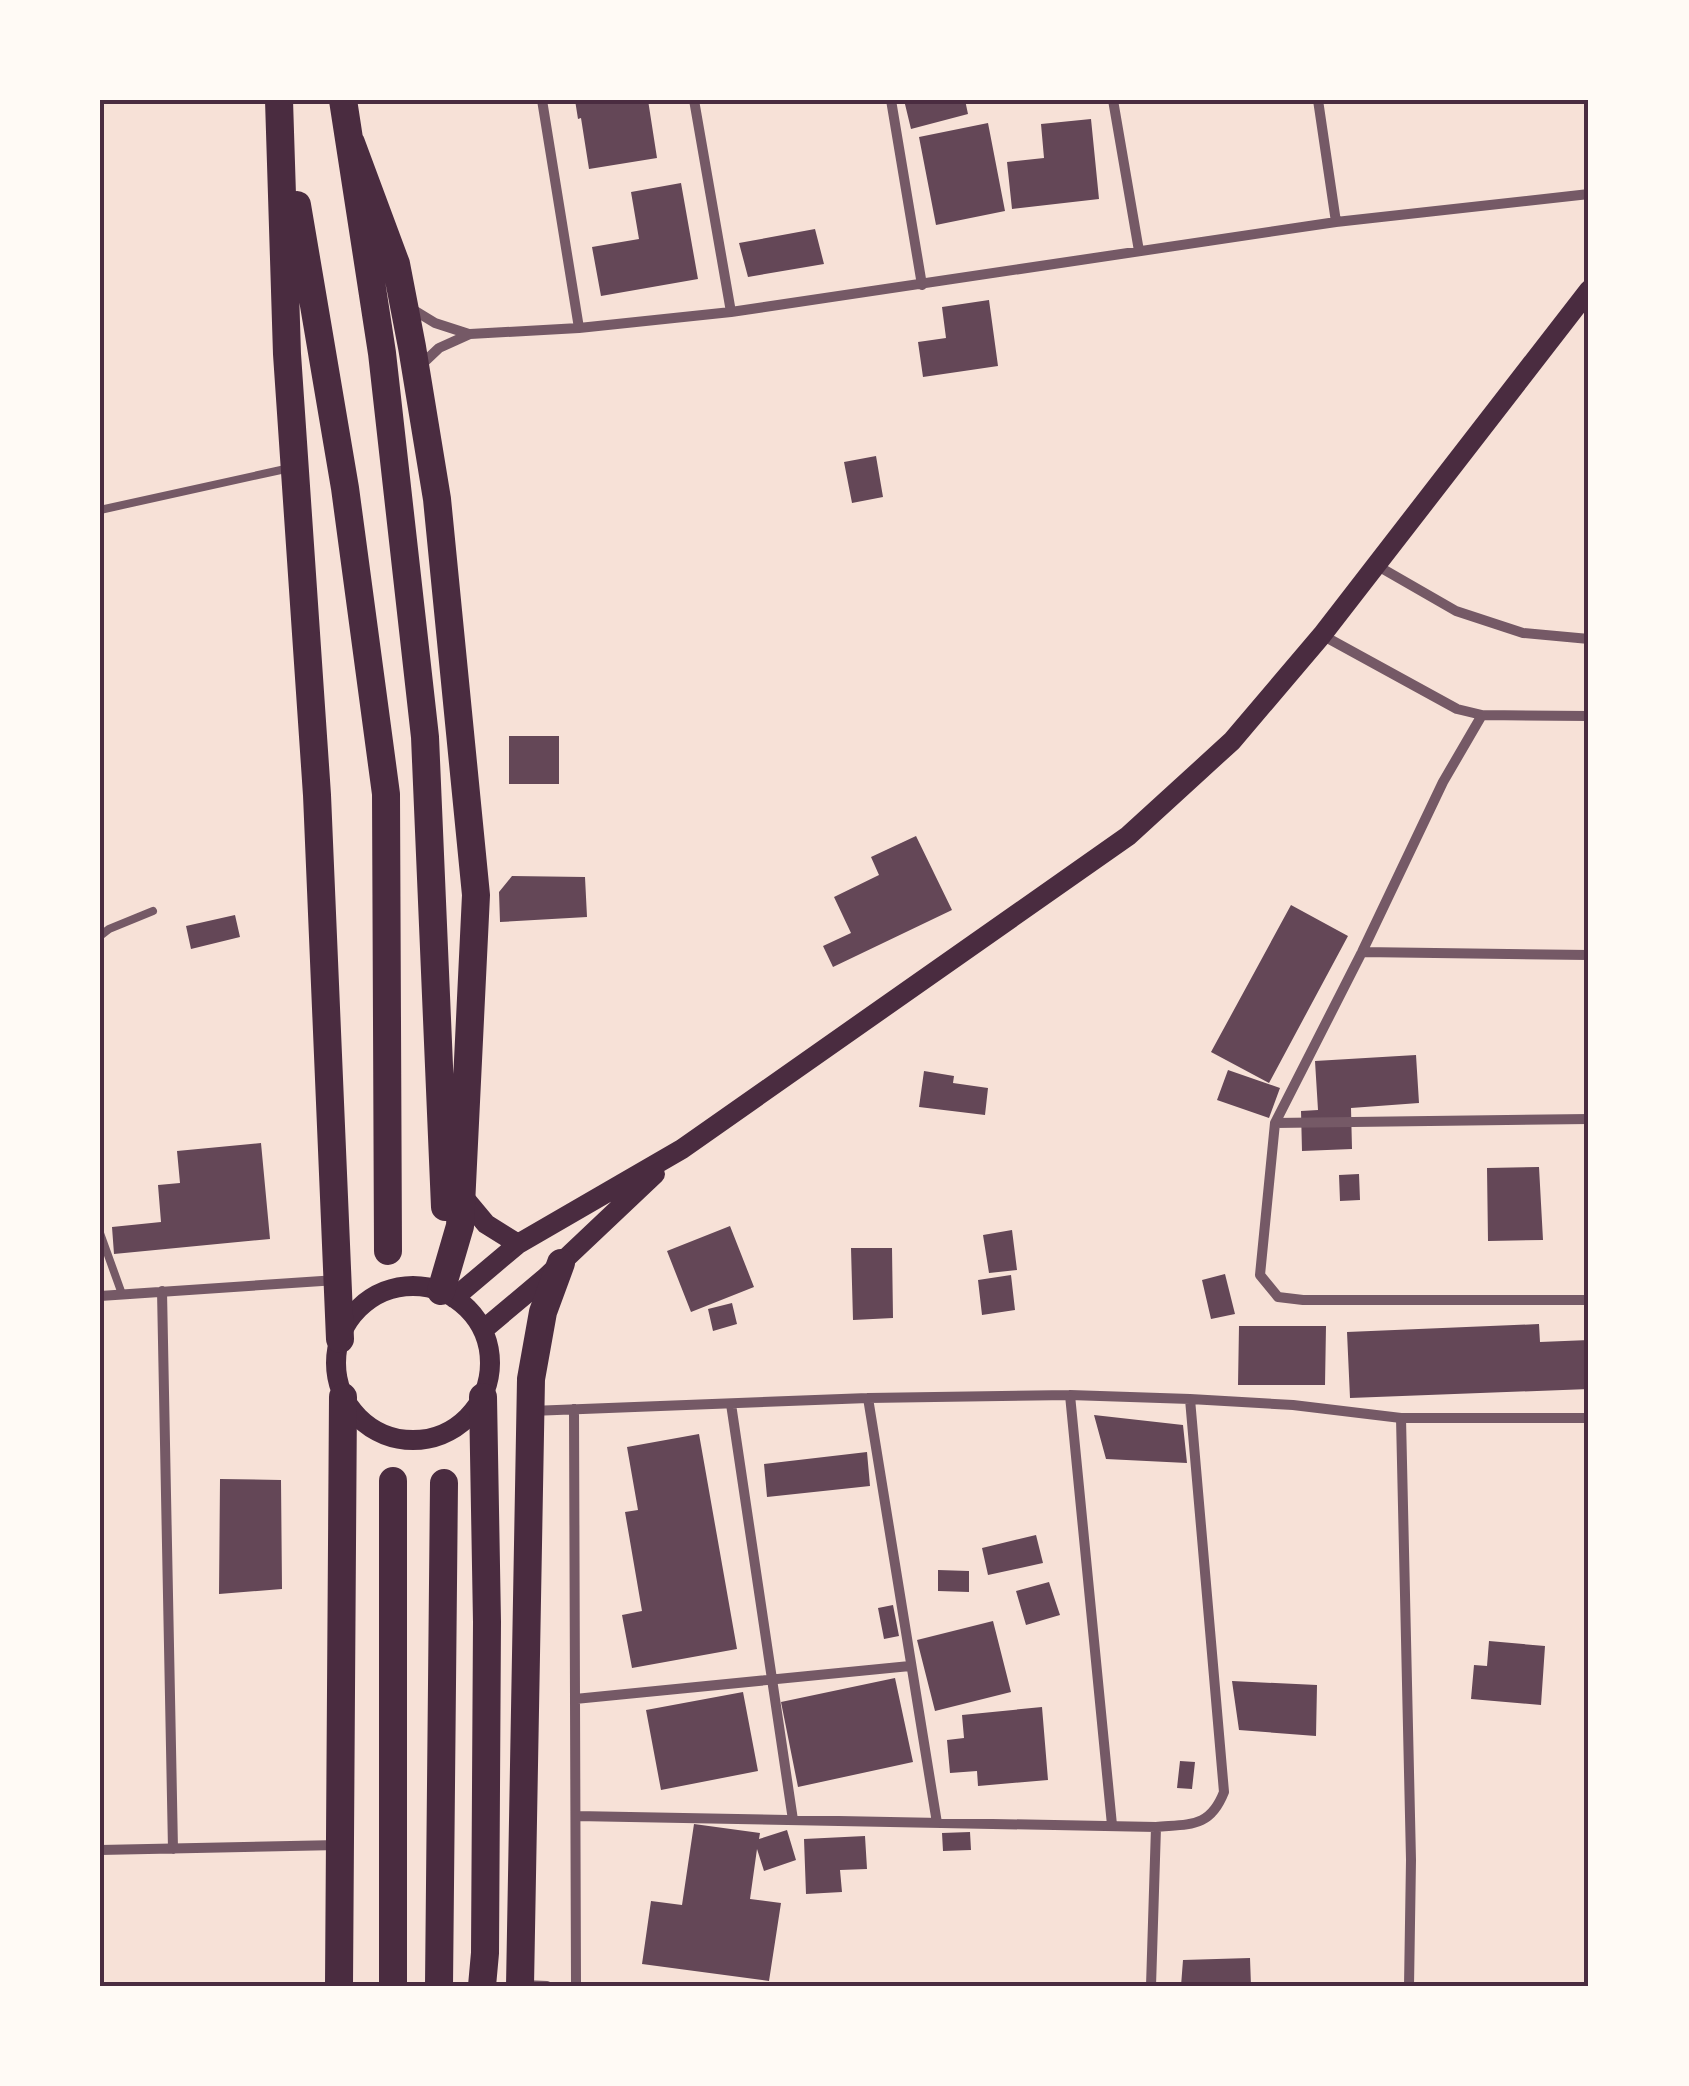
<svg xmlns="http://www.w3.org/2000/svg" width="1689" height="2086" font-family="'Varela Round',sans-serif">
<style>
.building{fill:#644757}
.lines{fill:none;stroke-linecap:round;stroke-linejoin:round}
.service{stroke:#755966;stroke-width:8}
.minor{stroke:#755966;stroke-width:10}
.secondary{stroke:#4a2c40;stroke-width:20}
.trunk{stroke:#4a2c40;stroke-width:28}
.neatline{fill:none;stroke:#4a2c40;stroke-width:4}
</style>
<rect width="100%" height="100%" fill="#f7e1d7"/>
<path class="building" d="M575,100H648L657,158L589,169L581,118L578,119Z
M904,100H965L968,114L911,129Z
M1091,119L1099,199L1012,209L1007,162L1044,158L1041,124Z
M988,123L1005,211L936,225L919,137Z
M681,183L698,279L601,296L592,247L639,239L631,192Z
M815,229L824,264L748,277L739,243Z
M989,300L998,366L923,377L918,342L946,338L942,307Z
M876,456L883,497L852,503L844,462Z
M509,736H559V784H509Z
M916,836L952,910L833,967L823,946L851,933L834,897L879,875L871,857Z
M512,876L585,877L587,917L500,922L499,892Z
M1291,905L1348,936L1269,1083L1211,1052Z
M235,915L240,937L191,949L186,926Z
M1416,1055L1419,1103L1351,1108L1352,1149L1302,1151L1301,1111L1318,1110L1315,1061Z
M1228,1070L1280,1088L1269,1118L1217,1100Z
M924,1071L954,1076L953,1083L988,1088L985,1115L919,1107Z
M261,1143L270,1239L114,1254L112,1227L161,1222L158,1185L180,1183L177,1151Z
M1539,1167L1543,1240L1488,1241L1487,1168Z
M1359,1174L1360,1200L1340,1201L1339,1175Z
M730,1226L754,1287L691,1312L667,1251Z
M1012,1230L1017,1270L989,1273L983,1235Z
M851,1248H892L893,1318L853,1320Z
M1225,1274L1235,1314L1211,1319L1202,1280Z
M1011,1275L1015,1310L982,1315L978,1280Z
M732,1303L737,1324L713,1331L708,1309Z
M1539,1324L1540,1342L1589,1340V1389L1350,1398L1347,1332Z
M1239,1326H1326L1325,1385H1238Z
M1094,1415L1183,1425L1187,1463L1106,1459Z
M699,1434L737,1649L632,1668L622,1615L642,1611L625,1512L638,1510L627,1447Z
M867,1452L870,1486L767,1497L764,1464Z
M220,1479L281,1480L282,1589L219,1594Z
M1036,1535L1043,1563L988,1575L982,1548Z
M938,1570L969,1571V1592L938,1591Z
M1049,1582L1060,1615L1026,1625L1016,1591Z
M893,1605L899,1636L884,1639L878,1608Z
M993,1621L1011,1692L935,1711L917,1640Z
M1489,1641L1545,1646L1541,1705L1471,1699L1474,1665L1487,1666Z
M895,1678L913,1762L798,1787L781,1702Z
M1232,1681L1317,1685L1316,1736L1239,1730Z
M743,1692L758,1771L661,1790L646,1710Z
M1042,1707L1048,1780L978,1786L977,1771L950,1773L947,1740L964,1738L962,1715Z
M1180,1761L1195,1762L1192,1789L1177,1788Z
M694,1824L760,1833L759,1839L787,1830L796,1860L764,1871L757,1849L750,1899L781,1903L769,1981L642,1964L651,1901L682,1905Z
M970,1832L971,1850L943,1851L942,1833Z
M865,1836L867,1869L840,1870L842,1892L806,1894L804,1839Z
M1250,1958L1251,1986H1181L1183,1960Z"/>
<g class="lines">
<path class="service" d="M100,510L290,468
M100,936L109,929L153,911
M100,1233L122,1294"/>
<path class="minor" d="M542,100L579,328
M694,100L731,312
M891,100L922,285
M1113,100L1139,251
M1318,100L1336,222
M412,309L435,323L469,334
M420,366L439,348L470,334L579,328L731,312L1336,222L1589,194
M1376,565L1456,611L1523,633L1589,639
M1322,635L1457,709L1482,715L1589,716
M1482,715L1443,782L1362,952L1275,1123L1260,1275L1278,1297L1303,1300H1589
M1362,952L1589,955
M1275,1123L1589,1119
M162,1291L173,1849
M100,1296L337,1280
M1070,1395L1112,1825
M868,1398L937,1823
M731,1404L793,1820
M574,1409L576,1986
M531,1411L868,1398L1070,1395L1190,1399L1293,1405L1401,1418H1589
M1401,1418L1411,1860L1409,1986
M575,1699L910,1666
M576,1816L1156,1827C1190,1824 1210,1828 1224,1792L1190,1399
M100,1850L339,1845
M523,1985L547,1986
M1151,1986L1156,1827"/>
<path class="secondary" d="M461,1194L486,1224L518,1244
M336 1363a77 77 0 1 1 154 0a77 77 0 1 1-154 0Z
M454,1298L518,1244L682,1149L1128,836L1232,741L1322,635L1589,290
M483,1330L545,1278L655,1174"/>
<path class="trunk" d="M279,100L287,354L317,795L340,1339
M343,100L382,353L425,737L445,1207
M351,143L396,264L412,347L437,499L476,895L460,1226L441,1291
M297,205L345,488L386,794L388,1251
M339,1986L343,1397
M393,1986V1481
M439,1986L444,1483
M482,1986L485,1953L487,1622L483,1397
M520,1986L531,1379L543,1312L561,1263"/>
</g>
<rect width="1689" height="2086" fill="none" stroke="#fffaf5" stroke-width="205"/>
<rect x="102" y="102" width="1484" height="1882" class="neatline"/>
</svg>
